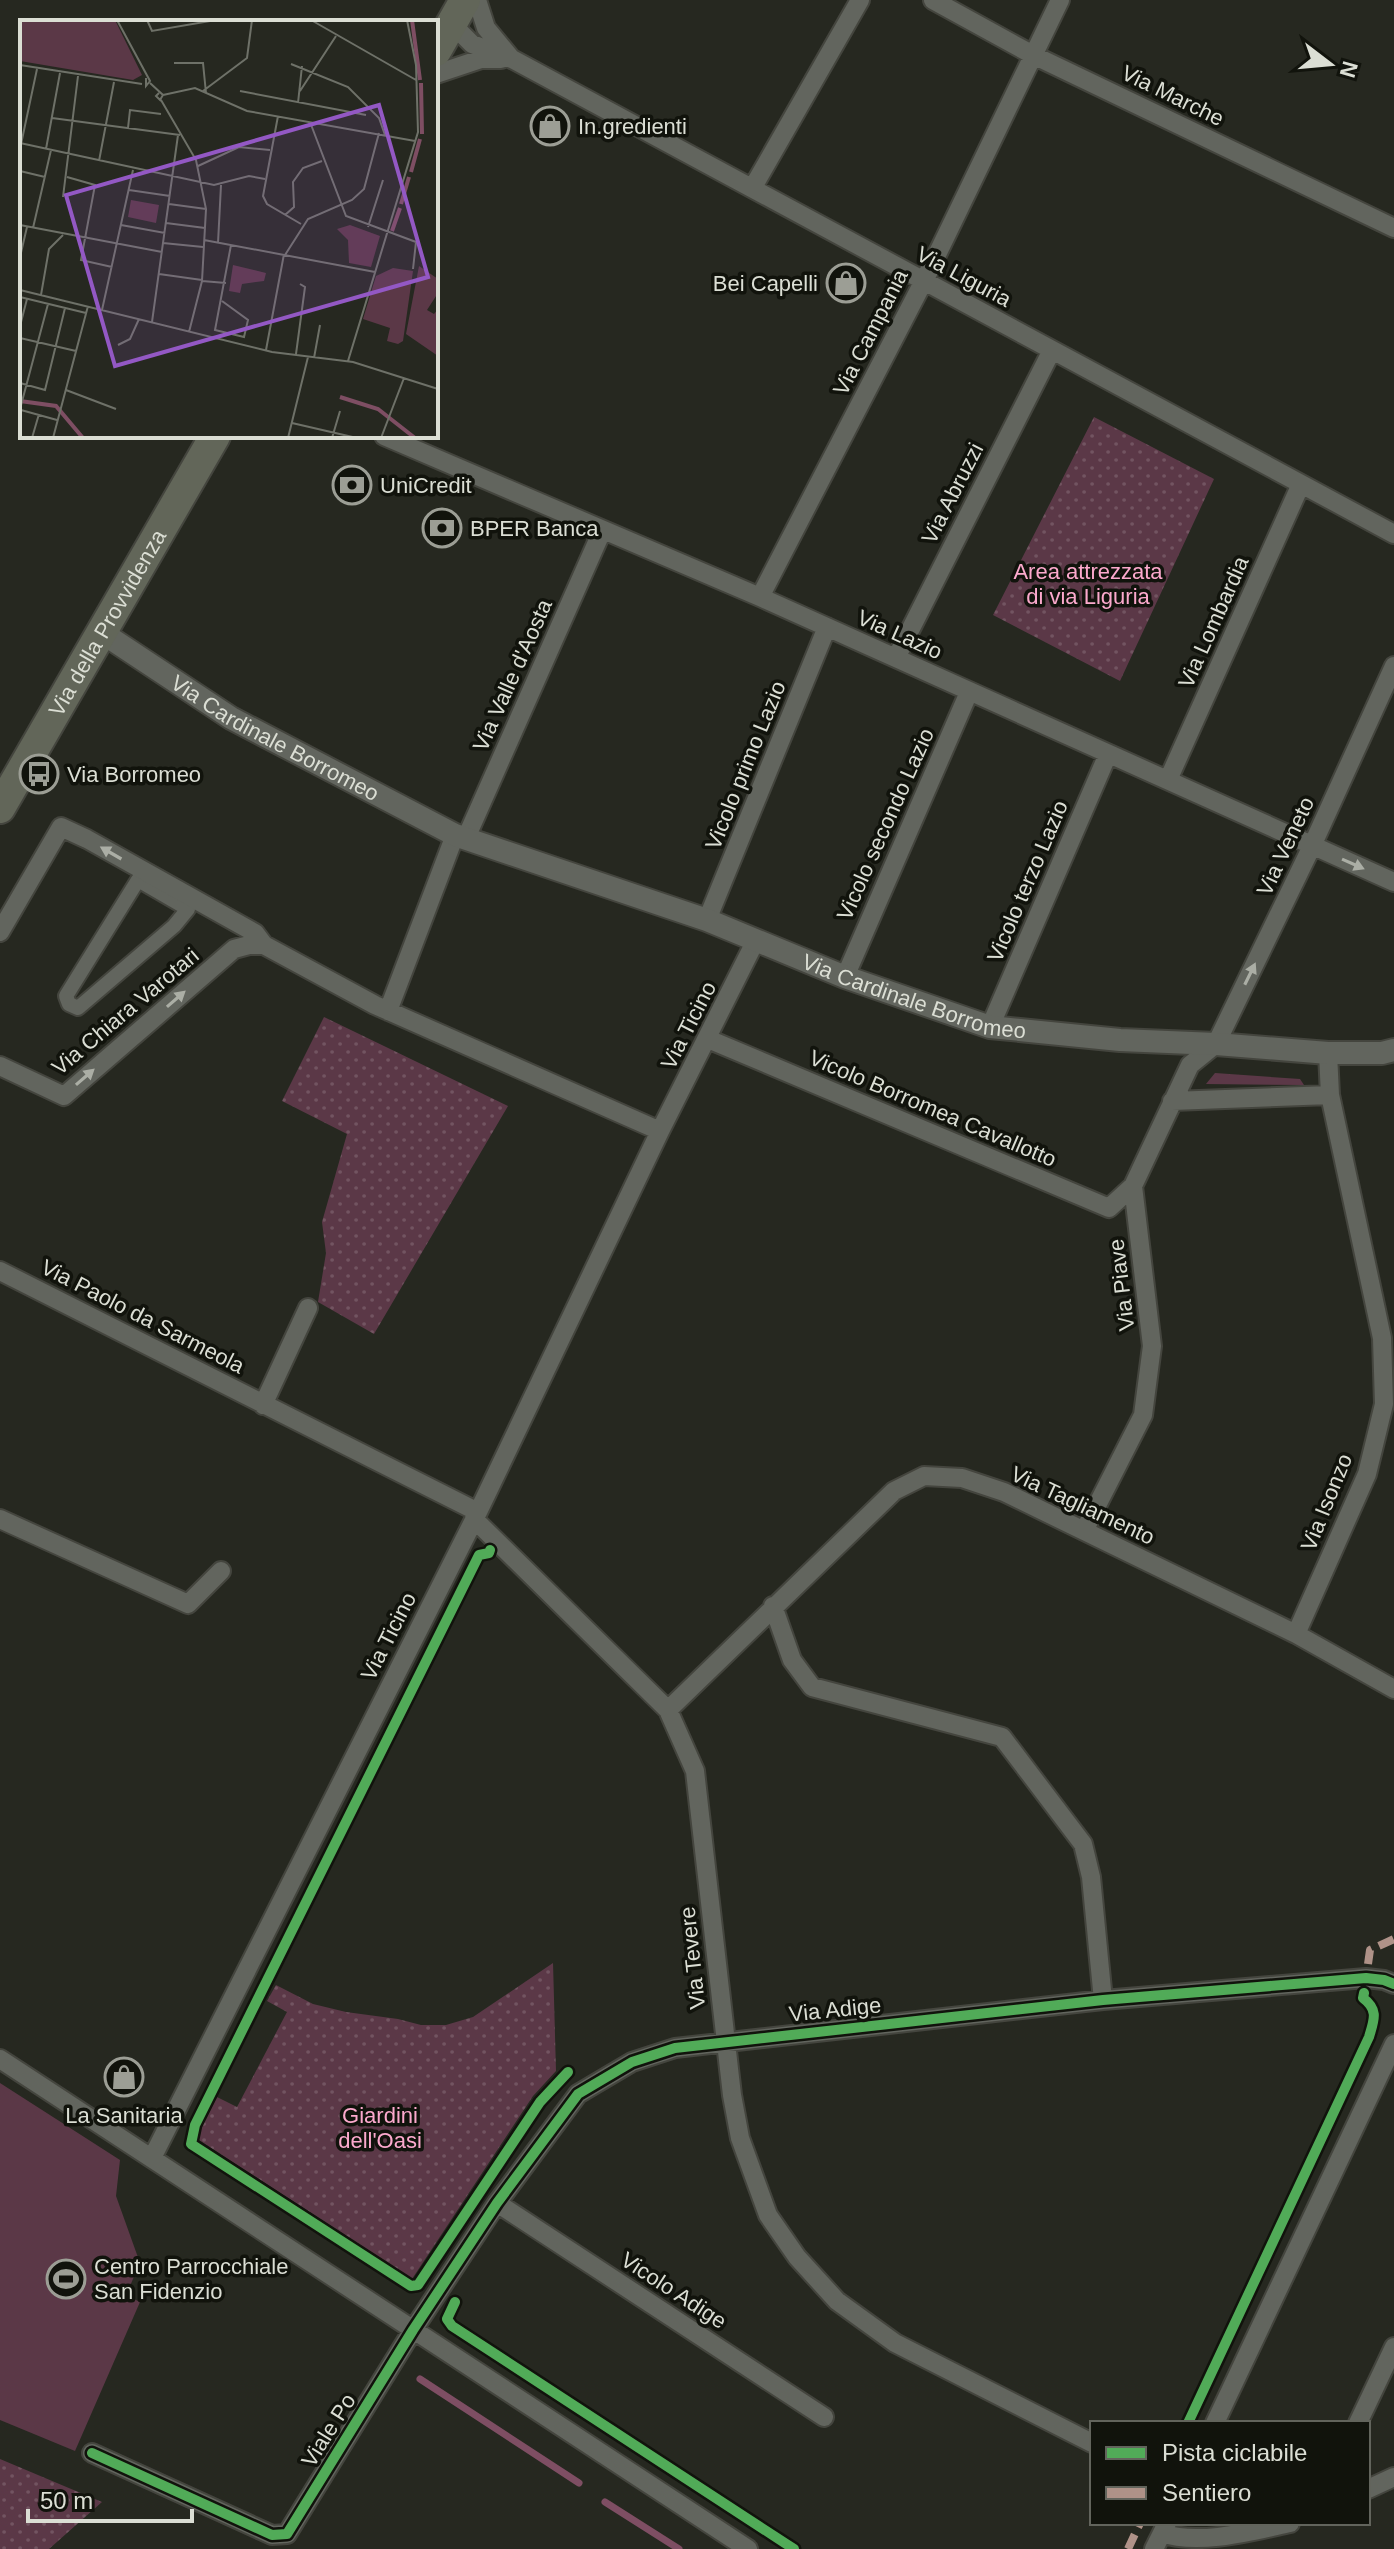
<svg xmlns="http://www.w3.org/2000/svg" width="1394" height="2549" font-family="Arial,sans-serif">
<style>
.grass{fill:url(#grass-tufts)}
.park{fill:url(#park-dots)}
.garden{fill:#5b3847}
.lines{fill:none;stroke-linecap:round;stroke-linejoin:round}
.stream{stroke:#7e4e63;stroke-width:7}
.pedestrian-casing{stroke:#44453e;stroke-width:18}
.minor-casing{stroke:#44453e;stroke-width:22}
.tertiary-casing{stroke:#44453e;stroke-width:26}
.primary-casing{stroke:#44453e;stroke-width:34}
.pedestrian{stroke:#62655e;stroke-width:14}
.minor{stroke:#62655e;stroke-width:18}
.tertiary{stroke:#62655e;stroke-width:22}
.primary{stroke:#626659;stroke-width:30}
.quiet{stroke:#af9288;stroke-width:8;stroke-dasharray:16 8;stroke-linecap:butt}
.cycleway-casing{stroke:#11130c;stroke-width:15}
.cycleway{stroke:#51ab58;stroke-width:10}
.oneway{fill:#abaea5}
.labels{text-anchor:middle;stroke-width:7;stroke-linejoin:round;paint-order:stroke}
.street-label{font-size:22px;fill:#dbded4;stroke:#11130c}
.poi-label{font-size:22px;fill:#dbded4;stroke:#11130c;text-anchor:start}
.park-label{font-size:22px;fill:#fca9cd;stroke:#11130c}
.inset-river{fill:none;stroke:#7e4e63;stroke-width:4}
.inset-road{fill:none;stroke:#6e7168;stroke-width:2}
.view{fill:#9358c4;fill-opacity:0.15;stroke:#9358c4;stroke-width:4}
.inset-edge{fill:none;stroke:#dbded4;stroke-width:4}
</style>
<defs>
<pattern id="grass-tufts" width="24" height="20" patternUnits="userSpaceOnUse" patternTransform="scale(2)"><rect width="24" height="20" fill="#5b3847"/><path d="M3 7l-1-3M5 7V3M7 7l1-3M15 17l-1-3M17 17v-4M19 17l1-3" fill="none" stroke="#725461"/></pattern>
<pattern id="park-dots" width="8" height="8" patternUnits="userSpaceOnUse" patternTransform="scale(2)"><rect width="8" height="8" fill="#5b3847"/><path d="M2 2h.1M6 6h.1" fill="none" stroke="#725461" stroke-width="1.8" stroke-linecap="round"/></pattern>
</defs>
<rect width="100%" height="100%" fill="#262820"/>
<path class="grass" d="M1215,1073L1300,1079L1304,1085L1206,1084Z"/>
<path class="park" d="M1094,417L1214,479L1120,681L993,615Z
M324,1017L508,1106L374,1334L318,1302L326,1253L322,1222L347,1134L282,1101Z
M553,1963L556,2071L533,2096L412,2279L196,2138L217,2097L237,2107L287,2012L267,2001L276,1985L313,2004L346,2012L398,2019L421,2025H446L473,2017Z
M0,2459L102,2502L49,2549H0Z"/>
<path class="garden" d="M0,2083L120,2160L116,2196L140,2263L126,2295L140,2302L75,2451L0,2420Z"/>
<g class="lines">
<path class="stream" d="M420,2379L579,2483
M605,2502L679,2549"/>
<defs>
<path id="pedestrian" d="M138,880L188,909L174,926L78,1008L69,1004L66,996Z"/>
<path id="minor" d="M477,0L486,28L510,57
M933,0L1033,55L1394,228
M452,24L472,44L512,59L1394,534
M436,74L481,59H501
M753,187L860,0
M384,436L760,597L1394,882
M760,597L931,267L1060,0
M896,658L1052,350
M1168,780L1301,484
M466,838L602,531
M707,920L827,627
M0,932L61,827L87,839L255,933L264,945L375,1005L660,1131
M845,977L969,692
M388,1011L455,835
M990,1027L1108,754
M708,1039L1109,1208L1133,1186
M0,1066L64,1096L234,949L249,945H264
M1172,1101L1330,1095
M0,1271L478,1512
M263,1405L308,1308
M0,1519L188,1604L221,1571
M474,1519L668,1710L695,1771L732,2095L740,2138L768,2215L797,2257L837,2301L895,2343L1092,2443
M1084,1531L1143,1415L1152,1346L1133,1186L1190,1065L1216,1044L1312,846L1394,666
M773,1606L792,1660L812,1687L1002,1737L1083,1844L1091,1877L1103,2000
M1296,1634L1367,1474L1384,1404L1382,1338L1330,1095L1328,1053
M668,1710L894,1491L924,1476L962,1478L1004,1492L1296,1634L1394,1689
M0,2059L748,2549
M152,2158L478,1512L660,1131L756,940
M497,2203L824,2417
M1215,2423L1394,2044
M1358,2423L1394,2347
M92,2453L272,2535L287,2534L413,2330L497,2203L578,2094L632,2062L675,2048L1103,2000L1366,1978L1384,1980L1394,1984
M1368,2489L1394,2477
M1162,2533C1199,2546 1253,2531 1290,2523
M1154,2549L1167,2523"/>
<g id="tertiary">
<path id="s1" d="M101,632L231,718L455,835L707,920L845,977L990,1027L1120,1040L1216,1044L1328,1053H1382L1394,1050"/>
</g>
<g id="primary">
<path d="M436,51L465,0"/>
<path id="s2" d="M0,808L215,436"/>
</g>
</defs>
<use href="#pedestrian" class="pedestrian-casing"/>
<use href="#minor" class="minor-casing"/>
<use href="#tertiary" class="tertiary-casing"/>
<use href="#primary" class="primary-casing"/>
<use href="#pedestrian" class="pedestrian"/>
<use href="#minor" class="minor"/>
<use href="#tertiary" class="tertiary"/>
<use href="#primary" class="primary"/>
<path class="quiet" d="M1368,1964L1370,1950L1394,1939
M1128,2549L1140,2523"/>
<defs>
<path id="cycleway" d="M490,1550L489,1553L479,1555L195,2125L191,2144L411,2286L418,2285L540,2102L568,2072
M455,2302L447,2319L452,2326L794,2549
M1188,2423L1369,2037C1374,2020 1379,2010 1363,1998L1364,1993
M92,2453L272,2535L287,2534L413,2330L497,2203L578,2094L632,2062L675,2048L1103,2000L1366,1978L1384,1980L1394,1984"/>
</defs>
<use href="#cycleway" class="cycleway-casing"/>
<use href="#cycleway" class="cycleway"/>
</g>
<defs><path id="oneway-solid" d="M-6-.8H1V-3.2L6.5 0L1 3.2V.8H-6Z" transform="scale(2)"/></defs>
<g class="oneway">
<use href="#oneway-solid" transform="translate(111 853) rotate(-150)"/>
<use href="#oneway-solid" transform="translate(1353 864) rotate(24)"/>
<use href="#oneway-solid" transform="translate(1250 974) rotate(-64)"/>
<use href="#oneway-solid" transform="translate(176 999) rotate(-41)"/>
<use href="#oneway-solid" transform="translate(85 1077) rotate(-41)"/>
</g>
<defs>
<symbol id="shop-ring" viewBox="-11 -11 22 22"><circle r="9.5" fill="#11130c" stroke="#9c9e95" stroke-width="1.5"/><path d="M-5-2.5h2.3a2.7 3.5 0 0 1 5.4 0H5L5.5 6h-11ZM-1.5-2.5h3a1.5 2.3 0 0 0-3 0Z" fill="#9c9e95"/></symbol>
<symbol id="bank-ring" viewBox="-11 -11 22 22"><circle r="9.5" fill="#11130c" stroke="#9c9e95" stroke-width="1.5"/><path d="M-6-4H6V4H-6ZM0-2.3a2.3 2.3 0 1 0 0 4.6a2.3 2.3 0 1 0 0-4.6Z" fill="#9c9e95"/></symbol>
<symbol id="bus-ring" viewBox="-11 -11 22 22"><circle r="9.5" fill="#11130c" stroke="#9c9e95" stroke-width="1.5"/><path d="M-5-6H5V4H4V6H2V4H-2V6H-4V4H-5ZM-3.5-4V0h7V-4ZM-3.5 1.2v1.5H-2V1.2ZM2 1.2v1.5H3.5V1.2Z" fill="#9c9e95"/></symbol>
<symbol id="stadium-ring" viewBox="-11 -11 22 22"><circle r="9.5" fill="#11130c" stroke="#9c9e95" stroke-width="1.5"/><path d="M0-5a6.5 5 0 1 0 0 10a6.5 5 0 1 0 0-10ZM-3.5-1.8h7v3.6h-7Z" fill="#9c9e95"/></symbol>
</defs>
<g fill-rule="evenodd">
<use href="#shop-ring" x="528" y="104" width="44" height="44"/>
<use href="#shop-ring" x="824" y="261" width="44" height="44"/>
<use href="#bank-ring" x="330" y="463" width="44" height="44"/>
<use href="#bank-ring" x="420" y="506" width="44" height="44"/>
<use href="#bus-ring" x="17" y="752" width="44" height="44"/>
<use href="#shop-ring" x="102" y="2055" width="44" height="44"/>
<use href="#stadium-ring" x="44" y="2257" width="44" height="44"/>
</g>
<g class="labels">
<g class="street-label">
<text transform="translate(1173 95) rotate(26)" y="8">Via Marche</text>
<text transform="translate(964 276) rotate(28)" y="8">Via Liguria</text>
<text transform="translate(870 332) rotate(-63)" y="8">Via Campania</text>
<text transform="translate(952 493) rotate(-63)" y="8">Via Abruzzi</text>
<text dy="8" stroke="none"><textPath href="#s2" startOffset="214">Via della Provvidenza</textPath></text>
<text transform="translate(1213 622) rotate(-66)" y="8">Via Lombardia</text>
<text transform="translate(900 634) rotate(24)" y="8">Via Lazio</text>
<text transform="translate(512 675) rotate(-66)" y="8">Via Valle d'Aosta</text>
<text dy="8" stroke="none"><textPath href="#s1" startOffset="204">Via Cardinale Borromeo</textPath></text>
<text transform="translate(745 765) rotate(-68)" y="8">Vicolo primo Lazio</text>
<text transform="translate(885 824) rotate(-66)" y="8">Vicolo secondo Lazio</text>
<text transform="translate(1285 846) rotate(-65)" y="8">Via Veneto</text>
<text transform="translate(1027 881) rotate(-67)" y="8">Vicolo terzo Lazio</text>
<text dy="8" stroke="none"><textPath href="#s1" startOffset="896">Via Cardinale Borromeo</textPath></text>
<text transform="translate(125 1011) rotate(-40)" y="8">Via Chiara Varotari</text>
<text transform="translate(688 1025) rotate(-63)" y="8">Via Ticino</text>
<text transform="translate(933 1108) rotate(23)" y="8">Vicolo Borromea Cavallotto</text>
<text transform="translate(1121 1285) rotate(-97)" y="8">Via Piave</text>
<text transform="translate(143 1316) rotate(27)" y="8">Via Paolo da Sarmeola</text>
<text transform="translate(1326 1502) rotate(-68)" y="8">Via Isonzo</text>
<text transform="translate(1083 1505) rotate(25)" y="8">Via Tagliamento</text>
<text transform="translate(388 1636) rotate(-63)" y="8">Via Ticino</text>
<text transform="translate(692 1958) rotate(-96)" y="8">Via Tevere</text>
<text transform="translate(835 2009) rotate(-6)" y="8">Via Adige</text>
<text transform="translate(674 2290) rotate(33)" y="8">Vicolo Adige</text>
<text transform="translate(328 2430) rotate(-58)" y="8">Viale Po</text>
</g>
<g class="poi-label">
<text x="578" y="134">In.gredienti</text>
<text x="818" y="291" text-anchor="end">Bei Capelli</text>
<text x="380" y="493">UniCredit</text>
<text x="470" y="536">BPER Banca</text>
<text x="67" y="782">Via Borromeo</text>
<text x="124" y="2123" text-anchor="middle">La Sanitaria</text>
<text x="94" y="2274">Centro Parrocchiale<tspan x="94" dy="25">San Fidenzio</tspan></text>
</g>
<g class="park-label">
<text x="1088" y="579">Area attrezzata<tspan x="1088" dy="25">di via Liguria</tspan></text>
<text x="380" y="2123">Giardini<tspan x="380" dy="25">dell'Oasi</tspan></text>
</g>
</g>
<g transform="translate(20 20)">
<rect width="418" height="418" fill="#262820"/>
<path d="M111,180L139,185L136,203L108,197ZM330,205L360,216L351,247L329,243L328,220L317,209ZM213,245L246,253L244,261L222,264L220,273L209,271ZM399,246L418,259V273L407,290L414,294L418,289V336L386,314Z" fill="#5b3847"/>
<path d="M0,0H95L122,55L113,60L0,41ZM373,248L393,251L383,321L378,324L367,321L370,308L343,299L356,256Z" fill="#5b3847"/>
<path class="inset-river" d="M392,0L400,60M401,63L402,114M391,152L400,119M381,184L389,157M372,211L380,188M320,377L358,389L395,418M0,381L36,386L63,418"/>
<path class="inset-road" d="M97,0L130,61L126,66V58M127,0L132,11L196,0M291,0L396,60M154,43H183L186,73M271,44L328,67L359,98L365,115M0,45L122,64M130,63L143,75L140,80L136,76L139,73M183,71L227,38L232,0M220,71L346,95M280,71L316,16M143,75L175,68L227,91L395,121M141,80L176,140L186,189L182,261L169,312M278,83L282,46M258,96L243,176L247,184L281,204M32,98L160,115M290,102L326,196L396,222L393,249M108,108L110,90L141,94M0,123L194,165L229,156L245,159M0,129L17,49M26,129L40,53M79,141L94,62M178,146L219,127L250,130M0,151L25,157M47,157L75,165L61,240L92,247M109,170L150,176M43,177L58,56M149,184L186,189M265,195L274,187L273,162L283,148L302,141M146,203L185,208M0,205L142,232M101,205L145,213M348,207L363,160M13,208L31,130M184,220L355,252M143,223L183,227M198,223L201,165M265,235L288,199L332,180L344,169L359,113M0,237L7,207M139,254L182,260M182,261L206,263M0,270L252,332L333,342L418,369M21,275L29,229L43,215M0,277L66,293M202,281L228,300L224,317L195,310L211,225M82,290L113,150M132,302L158,115M0,306L7,279M0,318L56,331M98,325L110,319L119,299M246,330L264,234M276,334L285,267L280,264M294,338L300,305M328,341L398,112L396,45L387,0M0,363L25,370L45,288M46,370L96,389M0,389L28,284M1,390L37,400M272,403L337,418M12,418L19,394M33,418L68,286M268,418L288,337M312,418L320,391M361,418L384,358"/>
<path class="view" d="M359,85L408,257L95,346L46,175Z"/>
<rect width="418" height="418" class="inset-edge"/>
</g>
<rect x="1090" y="2421" width="280" height="104" fill="#11130c" stroke="#62645c" stroke-width="2"/>
<rect x="1106" y="2447" width="40" height="12" fill="#51ab58" stroke="#62645c" stroke-width="2"/>
<text x="1162" y="2461" font-size="24" fill="#dbded4">Pista ciclabile</text>
<rect x="1106" y="2487" width="40" height="12" fill="#af9288" stroke="#62645c" stroke-width="2"/>
<text x="1162" y="2501" font-size="24" fill="#dbded4">Sentiero</text>
<g transform="translate(1330 64) rotate(106)" stroke="#11130c" stroke-width="6" paint-order="stroke">
<path d="M0-6L14 30L0 20L-14 30Z" fill="#dbded4"/>
<text y="-12" font-size="22" font-weight="bold" text-anchor="middle" fill="#dbded4">N</text>
</g>
<path d="M28 2509v12h164v-12" fill="none" stroke="#dbded4" stroke-width="4"/>
<text x="40" y="2509" font-size="24" fill="#dbded4" stroke="#11130c" stroke-width="6" paint-order="stroke">50 m</text>
</svg>
